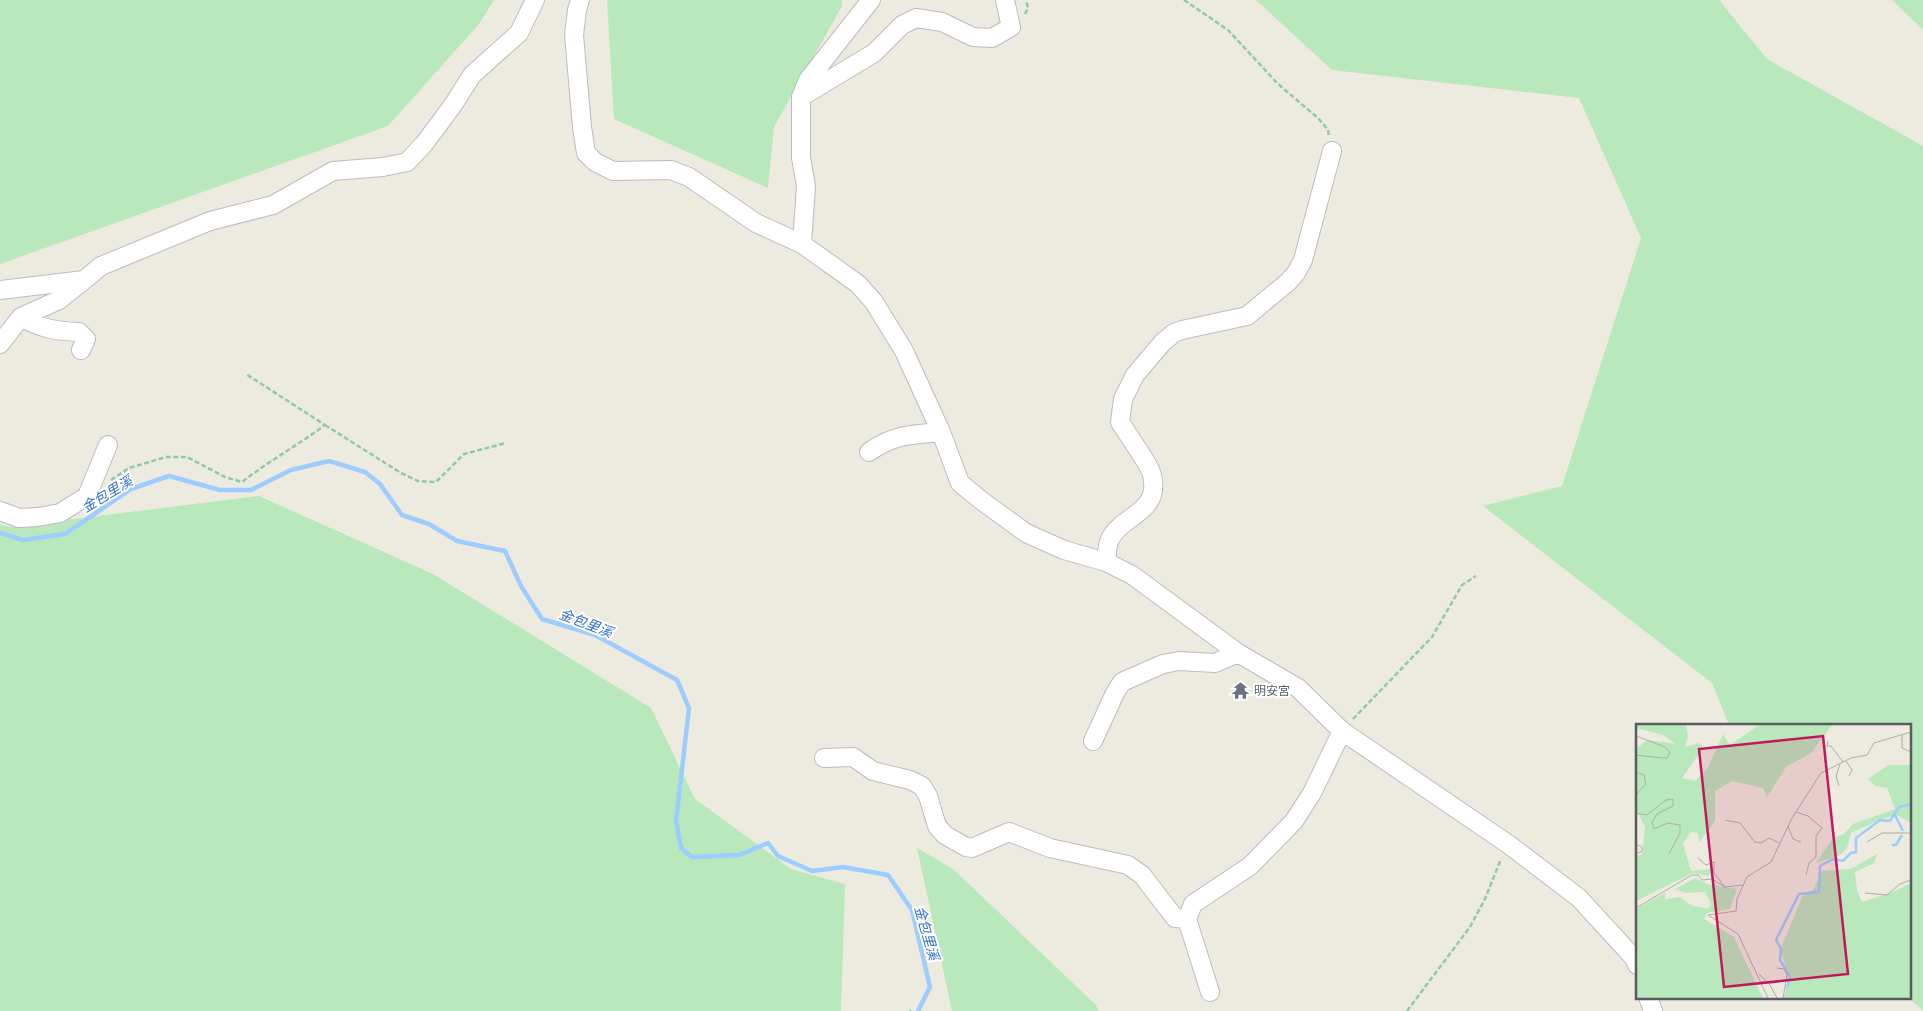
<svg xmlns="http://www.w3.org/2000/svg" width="1923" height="1011" font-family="Figtree,'Noto Sans TC',sans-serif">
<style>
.green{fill:#b8e8bc}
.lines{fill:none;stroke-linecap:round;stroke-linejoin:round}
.stream{stroke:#9dccff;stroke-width:4.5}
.street-casing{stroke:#babcc3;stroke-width:20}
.path{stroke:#91c9a5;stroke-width:2.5;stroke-dasharray:5 2.5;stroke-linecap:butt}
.street{stroke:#fff;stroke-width:18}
.labels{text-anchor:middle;stroke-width:4;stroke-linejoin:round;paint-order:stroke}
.worship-label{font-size:12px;fill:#5b616d;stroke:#fff;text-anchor:start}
.water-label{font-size:14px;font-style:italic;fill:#3572cc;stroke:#fff}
.inset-river{fill:none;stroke:#9dccff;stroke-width:2.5}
.inset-road{fill:none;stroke:#adaea9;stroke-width:1}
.view{fill:#c2185b;fill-opacity:0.15;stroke:#c2185b;stroke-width:2.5}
.inset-edge{fill:none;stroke:#585c62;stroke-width:2.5}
</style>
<rect width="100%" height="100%" fill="#edebdf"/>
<path class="green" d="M0,0H494L479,24L388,126L0,264Z
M607,0H842V6L774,127L768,188L614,119Z
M1256,0H1719L1767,59L1923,146V1011L1908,997H1909V725H1729L1712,683L1483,506L1562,486L1641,238L1579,98L1332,70Z
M1892,0H1923V30Z
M259,496L433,574L651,708L695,799L791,869L845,884L841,1011H0V524L9,527Z
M917,848L953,869L1096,1005L1098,1011H952Z"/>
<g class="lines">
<path class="stream" d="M0,533L23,540L65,534L131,489L169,476L220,490H251L291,470L329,461L365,472L380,484L402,515L429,524L457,541L505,551L521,586L542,619L595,635L677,680L689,708L676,821L681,848L692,857L739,855L768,843L778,856L812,871L843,867L888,875L912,910L930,987L918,1011"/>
<defs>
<path id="street" d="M580,0L577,10L574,35L582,127L586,153L595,162L613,171L671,170L689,177L756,223L802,244L858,284L874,302L904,351L941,432L960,483L982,501L1026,533L1064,550L1106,562L1132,575L1238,653L1298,688L1342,731L1508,844L1579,898L1634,958L1637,965
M801,97L808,80L871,0
M802,244L806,186L801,158V97L874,53L902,25L916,18L942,22L973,37L992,38L1011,27L1005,0
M0,290L84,280L101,266L210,221L273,205L333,171L383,167L407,162L424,144L453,105L472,75L519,33L535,0
M21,317C42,329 55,331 79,332L86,339L81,350
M0,344L21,317L59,300L83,281
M869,452C893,435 913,434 941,432
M0,511L19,518L38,517L60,513L87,496L108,445
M1106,562C1107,555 1107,545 1110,539C1123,514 1161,513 1152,475C1151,467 1126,432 1120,422L1123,399L1135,375L1163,342L1174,333L1182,330L1247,316L1288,282L1296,273L1303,260L1332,151
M1093,741L1115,693L1122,682L1163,664L1179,661L1215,663L1238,653
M824,758L853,757L873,771L910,780L922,786L928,796L937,826L945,835L966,847L972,848L1009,832L1050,848L1128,865L1142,875L1175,918L1187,919L1193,904L1250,866L1294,821L1312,793L1342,731
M1187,919L1210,992
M1648,997L1653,1011"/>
</defs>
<use href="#street" class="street-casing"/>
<path class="path" d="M1184,0L1228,30L1278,84L1318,118L1328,130L1329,136
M1025,14L1028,8L1026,0
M325,425L401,473L418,481L436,482L464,454L506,443
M111,480L129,468L166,457H187L225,477L242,482C269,461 298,445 325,425L246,374
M1353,719L1432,637L1462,585L1476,576
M910,1011L911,1010
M1407,1011L1470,927L1485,899L1501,859"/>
<use href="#street" class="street"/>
</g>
<defs>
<symbol id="temple-bare" viewBox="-9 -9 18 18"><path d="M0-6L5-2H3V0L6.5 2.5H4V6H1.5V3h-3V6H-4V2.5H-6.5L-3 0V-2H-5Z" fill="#6b7280" stroke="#fff" stroke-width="2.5" paint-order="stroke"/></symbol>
</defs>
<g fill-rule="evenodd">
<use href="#temple-bare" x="1228" y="678" width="25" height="25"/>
</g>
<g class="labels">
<g class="worship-label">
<text x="1254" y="695">明安宮</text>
</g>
<g class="water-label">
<text transform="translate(107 494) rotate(-31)" y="5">金包里溪</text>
<text transform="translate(586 623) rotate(21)" y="5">金包里溪</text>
<text transform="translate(927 933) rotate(74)" y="5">金包里溪</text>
</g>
</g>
<g transform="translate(1636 724)">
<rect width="275" height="275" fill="#edebdf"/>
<path d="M0,1H50L52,12L49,23L63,19L67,24L46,54L59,57L72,44L87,10L94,21L123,1H196L175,29L150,43L131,73L127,64L96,57L79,67V97L63,119L62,109L55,108L47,119L55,147L75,145L73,152L57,149L0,177V132L6,131L9,103L0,85V25L11,16L39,20L27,11L0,4ZM252,41H275V99L261,91L245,95L215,109L211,124L204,131L180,139L197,114L208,110L217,100L259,85L251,64L239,62L232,55ZM241,130L238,139L219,148L221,166L226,178L257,168L275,159V274H148L152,255L145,224L166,173L177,166L186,147L214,145ZM60,154L70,160L101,165L94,185L71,189L68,195L98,213L127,274H0V185L29,169V175L44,173L54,181L72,185L75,180L69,168L49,169L39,165Z" fill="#b8e8bc"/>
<path class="inset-river" d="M259,91L267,107M256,121H260L266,111M151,264L154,253L144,236L145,225L140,216L163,170L183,168L184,142L197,135L207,137L215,129L220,128V114L244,96L254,97L263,83L275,80"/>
<path class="inset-road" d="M266,10V24L275,28M0,12L29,23L34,28L31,34H26L0,31M192,17L191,22H195L207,38M210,37L216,46L213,52M0,48L8,51L10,60L0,71M203,62L200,52L204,40M160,88L172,92L186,104L180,112V133L173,139L170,151M0,89L11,91L30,76L37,75V82L21,90L16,98L18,105L32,99L44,101V109L33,130M89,96L104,99L119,118L125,119L133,114L143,119M152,102L157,115L165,118M231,118L246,109H275M0,120L6,123V127L0,130M62,134L70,141L78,138V149L89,163L107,161M229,169L251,171L264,160L275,156M0,184L56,151H62L66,156L76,155L89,163M141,244L148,245L151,251L147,274M123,250L134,261L141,274M132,274L102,210L72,191L100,187L101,175L111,153L135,138L156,94L185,49L215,34L231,31L238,19L275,8"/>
<path class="view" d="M187,12L212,250L88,263L63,25Z"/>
<rect width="275" height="275" class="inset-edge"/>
</g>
</svg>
